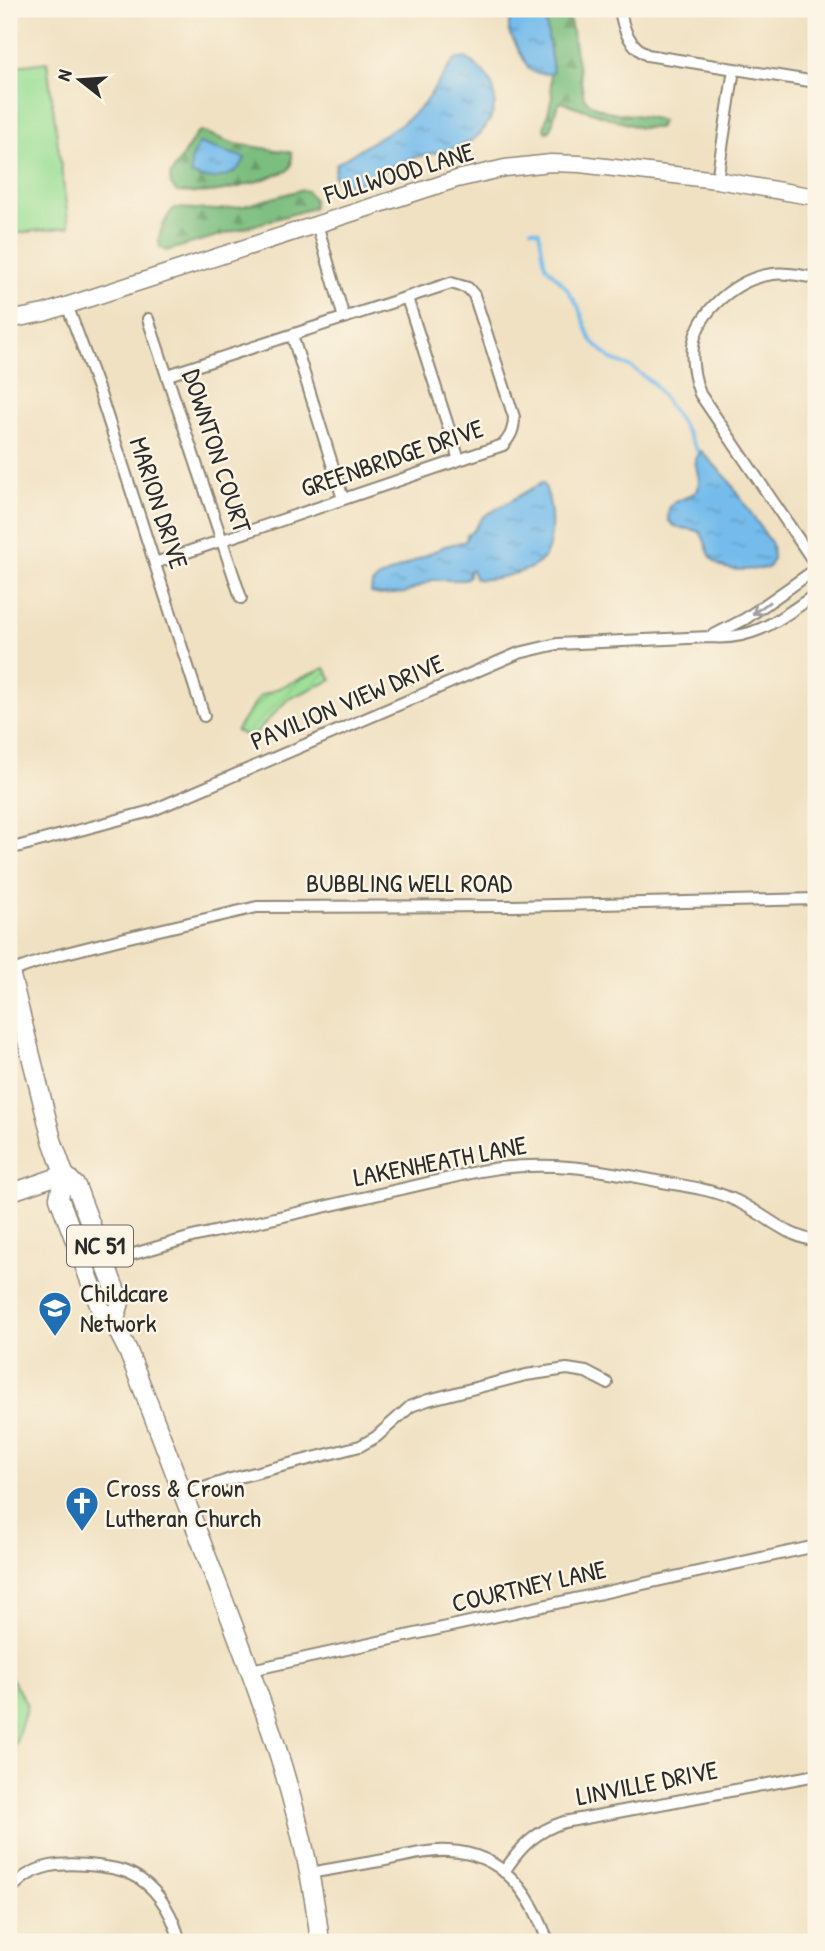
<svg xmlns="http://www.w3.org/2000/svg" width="825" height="1951" font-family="'Patrick Hand',sans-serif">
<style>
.grass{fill:url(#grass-tufts);stroke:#638560;stroke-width:2}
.forest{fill:url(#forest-firs);stroke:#547455;stroke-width:2}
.garden{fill:url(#garden-furrows);stroke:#638560;stroke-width:2}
.pitch{fill:#9bdf96;stroke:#638560;stroke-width:2}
.water{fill:url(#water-ripples);stroke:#50748c;stroke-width:2}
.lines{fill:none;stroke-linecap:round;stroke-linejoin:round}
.stream{stroke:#74bcec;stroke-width:3.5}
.street-casing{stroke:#8e8676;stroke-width:14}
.secondary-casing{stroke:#8e8676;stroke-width:19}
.primary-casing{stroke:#8e8676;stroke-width:21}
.street{stroke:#fff;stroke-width:10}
.secondary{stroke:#fff;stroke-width:16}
.primary{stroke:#fff;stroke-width:18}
.oneway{stroke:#a0a0a0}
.labels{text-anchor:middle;stroke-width:5;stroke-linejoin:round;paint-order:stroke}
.shield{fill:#fcf5e5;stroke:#6a6863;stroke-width:2}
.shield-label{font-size:24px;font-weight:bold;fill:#2b2b2b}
.street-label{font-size:26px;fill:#2b2b2b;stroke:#fcf5e5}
.poi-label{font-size:26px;fill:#2b2b2b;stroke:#fcf5e5;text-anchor:start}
</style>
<defs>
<pattern id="grass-tufts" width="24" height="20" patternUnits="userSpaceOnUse" patternTransform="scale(1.75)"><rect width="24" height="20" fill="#9bdf96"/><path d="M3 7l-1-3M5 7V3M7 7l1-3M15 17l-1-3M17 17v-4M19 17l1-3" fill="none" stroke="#86c081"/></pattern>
<pattern id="forest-firs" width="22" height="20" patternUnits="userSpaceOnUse" patternTransform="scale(1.75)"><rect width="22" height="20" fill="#7cbe7f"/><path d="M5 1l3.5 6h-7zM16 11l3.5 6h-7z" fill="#669b68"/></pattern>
<pattern id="garden-furrows" width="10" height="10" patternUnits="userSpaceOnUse" patternTransform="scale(1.75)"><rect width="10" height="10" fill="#9bdf96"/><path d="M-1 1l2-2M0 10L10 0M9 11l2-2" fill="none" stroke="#86c081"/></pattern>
<pattern id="water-ripples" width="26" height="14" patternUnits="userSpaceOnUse" patternTransform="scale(1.75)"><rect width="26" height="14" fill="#74bcec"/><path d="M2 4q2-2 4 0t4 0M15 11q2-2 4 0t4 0" fill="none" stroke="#5f99bf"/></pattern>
</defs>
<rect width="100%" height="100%" fill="#fcf5e5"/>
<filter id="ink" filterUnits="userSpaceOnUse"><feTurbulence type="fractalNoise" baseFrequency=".0143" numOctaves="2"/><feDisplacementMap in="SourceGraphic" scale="14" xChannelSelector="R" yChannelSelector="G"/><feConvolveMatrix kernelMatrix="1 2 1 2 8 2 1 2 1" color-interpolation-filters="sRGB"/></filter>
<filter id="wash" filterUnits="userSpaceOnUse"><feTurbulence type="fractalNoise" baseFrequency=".00686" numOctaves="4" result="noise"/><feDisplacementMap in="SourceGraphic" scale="28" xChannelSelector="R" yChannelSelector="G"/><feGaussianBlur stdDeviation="1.57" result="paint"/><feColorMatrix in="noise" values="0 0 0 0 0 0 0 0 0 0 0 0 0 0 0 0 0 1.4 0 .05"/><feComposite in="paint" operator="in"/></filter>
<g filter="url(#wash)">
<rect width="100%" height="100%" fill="#f0e1c2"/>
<path class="grass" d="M9,1674L27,1705L9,1766Z"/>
<path class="forest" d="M544,9H568L584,98C602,119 638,111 662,121L658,128H640L561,102C553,109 555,121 550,131L546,132L544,129L552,97L550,74L553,70Z
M201,131L235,144L290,152L292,154L291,166L287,171C249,185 218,196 177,192L171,185L170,176L197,133Z
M300,190L307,191L314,200L313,208L166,251L160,247C156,236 166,217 174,208L218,210L244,206Z"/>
<path class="garden" d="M325,668L332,680L288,699L251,738L236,731L260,696Z"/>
<path class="pitch" d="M47,62L69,227L9,234V67Z"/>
<path class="water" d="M517,9H544L553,71L550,74L535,73L529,69L509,32V23Z
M466,58C476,65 487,73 492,85C501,108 486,135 465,144C447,152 426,153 407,160C391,167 374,176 358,183C347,185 342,185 334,177L336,164L404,122L423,105L454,60Z
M199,143L242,157L245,158C238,178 208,183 191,174V161Z
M701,451L727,478L772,544L773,559L768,568C751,569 721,575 711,557C706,549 706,540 700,532C689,526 678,532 669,521C664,497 685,503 698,490L699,480L695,460Z
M541,483H543C553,500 556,547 540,562C529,572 491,581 476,579L472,570L469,571V576L464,580H432L405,593L380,595L371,593L372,584L379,578L445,546L466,541L467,535L474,530L483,517Z"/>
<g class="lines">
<path class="stream" d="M531,229L539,231L545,265L565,286L578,306L591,340L611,359L633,368L654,384L682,424L698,452"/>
</g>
</g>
<g filter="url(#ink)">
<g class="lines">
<defs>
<path id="street" d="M620,9C623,29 628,44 647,55L816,82
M717,180L734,69
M317,224L344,318
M816,278C802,276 787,272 773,274C738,278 698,310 693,346C691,363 694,378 700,394L816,565
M407,298L459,460
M67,305L100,394L204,716
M148,319L241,598
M292,335L343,499
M155,563L503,445C511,436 514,429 514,417L474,295L468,288L451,283L168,375
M816,569L745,619L710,637C755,641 781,618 816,594
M9,849L151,811L519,653L557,644L710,637
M10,972L58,955L129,937L257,907L513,906L816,899
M106,1262L192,1237L480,1171C545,1159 598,1169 662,1182C685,1186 709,1189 730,1198C763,1211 779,1234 816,1241
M183,1495L231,1479L360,1446L376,1437L411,1406L428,1400L526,1375L567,1369L586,1372L607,1383
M251,1670L816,1546
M504,1872C520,1847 536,1831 564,1822L816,1775
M310,1873C337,1868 363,1864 390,1859C409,1855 429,1850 448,1851C504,1853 532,1895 548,1942
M9,1892C32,1862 64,1862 98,1866C113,1868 127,1870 140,1879C161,1893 174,1918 180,1942"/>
<path id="secondary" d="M9,320L44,313L457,179L505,168L551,163L580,164L717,180L816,197
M9,1193L64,1174"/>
<path id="primary" d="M9,968L52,1140L64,1174L76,1186L120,1302L114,1323
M64,1174L59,1198L101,1310L114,1323L128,1351C156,1422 183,1494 210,1565C258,1688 305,1810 320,1942"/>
</defs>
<use href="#street" class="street-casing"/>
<use href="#secondary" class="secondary-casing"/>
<use href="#primary" class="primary-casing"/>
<use href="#street" class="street"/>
<use href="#secondary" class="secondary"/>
<use href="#primary" class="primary"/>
</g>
<defs><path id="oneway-shaft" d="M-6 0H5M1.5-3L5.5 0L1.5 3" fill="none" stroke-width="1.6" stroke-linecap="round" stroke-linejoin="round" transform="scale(1.75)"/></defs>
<use class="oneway" href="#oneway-shaft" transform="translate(761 608) rotate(145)"/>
</g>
<defs>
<symbol id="school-pin" viewBox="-11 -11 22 30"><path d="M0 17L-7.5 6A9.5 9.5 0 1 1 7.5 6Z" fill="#1f6fb2" stroke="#fcf5e5"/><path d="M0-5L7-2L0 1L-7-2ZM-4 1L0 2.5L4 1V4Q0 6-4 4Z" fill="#fff"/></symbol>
<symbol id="church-pin" viewBox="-11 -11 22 30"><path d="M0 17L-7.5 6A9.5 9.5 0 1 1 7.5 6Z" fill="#1f6fb2" stroke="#fcf5e5"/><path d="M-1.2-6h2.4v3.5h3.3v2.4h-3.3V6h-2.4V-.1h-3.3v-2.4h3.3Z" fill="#fff"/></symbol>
</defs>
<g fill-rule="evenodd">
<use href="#school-pin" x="36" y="1289" width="38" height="52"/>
<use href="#church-pin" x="63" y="1484" width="38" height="52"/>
</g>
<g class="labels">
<rect class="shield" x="67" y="1225.5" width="66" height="41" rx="5"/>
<g class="shield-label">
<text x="100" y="1254">NC 51</text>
</g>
<g class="street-label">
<text transform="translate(399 173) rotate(-17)" y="9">FULLWOOD LANE</text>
<text transform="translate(217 451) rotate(72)" y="9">DOWNTON COURT</text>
<text transform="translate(392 458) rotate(-19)" y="9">GREENBRIDGE DRIVE</text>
<text transform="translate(159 503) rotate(72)" y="9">MARION DRIVE</text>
<text transform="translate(347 702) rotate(-23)" y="9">PAVILION VIEW DRIVE</text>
<text x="409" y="892">BUBBLING WELL ROAD</text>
<text transform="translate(440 1161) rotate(-11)" y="9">LAKENHEATH LANE</text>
<text transform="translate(529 1586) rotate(-13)" y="9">COURTNEY LANE</text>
<text transform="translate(647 1783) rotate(-11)" y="9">LINVILLE DRIVE</text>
</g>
<g class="poi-label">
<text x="80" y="1302">Childcare<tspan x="80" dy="30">Network</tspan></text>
<text x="106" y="1497">Cross &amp; Crown<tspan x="106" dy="30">Lutheran Church</tspan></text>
</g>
</g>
<rect width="825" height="1951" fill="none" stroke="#fcf5e5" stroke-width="35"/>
<g transform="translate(80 80) rotate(287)" stroke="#fcf5e5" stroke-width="5" paint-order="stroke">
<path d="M0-5L12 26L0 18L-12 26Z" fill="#2b2b2b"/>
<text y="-10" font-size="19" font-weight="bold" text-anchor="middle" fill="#2b2b2b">N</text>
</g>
</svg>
